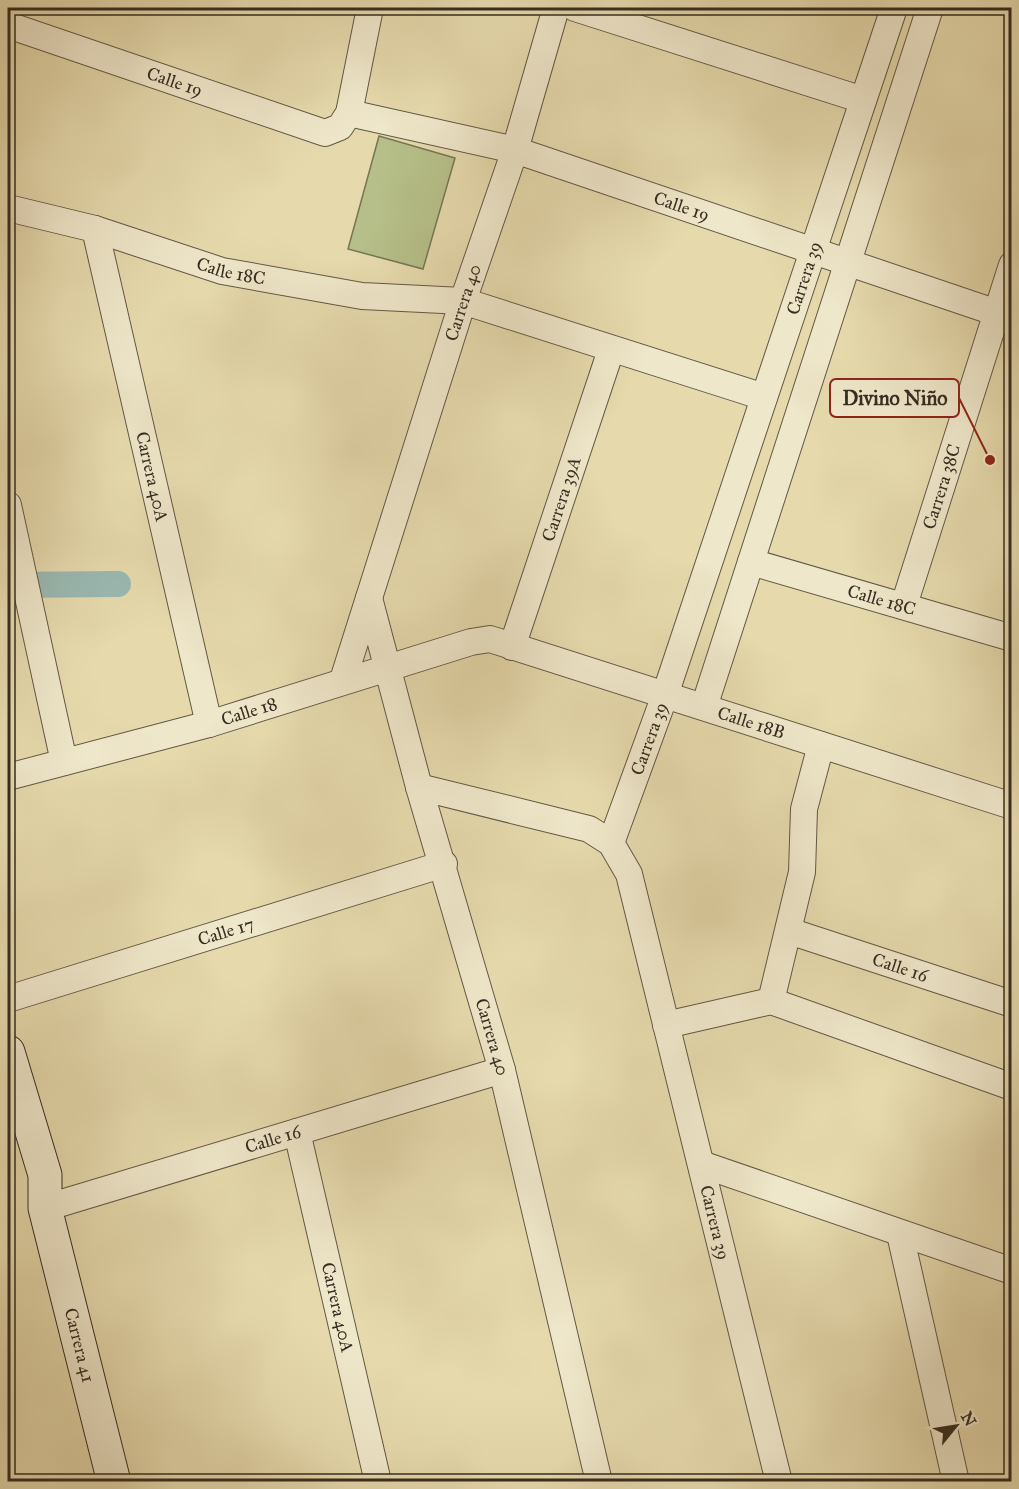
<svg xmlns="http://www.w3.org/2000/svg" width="1019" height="1489" font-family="'IM FELL Great Primer',serif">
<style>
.pitch{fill:#b6bf89;stroke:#767655;stroke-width:1.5}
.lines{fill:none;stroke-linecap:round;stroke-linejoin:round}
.canal{stroke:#99b9b2;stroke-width:26}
.street-casing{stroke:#625844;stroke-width:28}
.secondary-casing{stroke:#362c21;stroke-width:35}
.street{stroke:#efe7ca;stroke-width:26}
.secondary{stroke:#efe7ca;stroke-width:33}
.labels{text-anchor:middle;stroke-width:4.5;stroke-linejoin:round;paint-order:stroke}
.street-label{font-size:18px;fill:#362c21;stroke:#efe7ca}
.leader{fill:none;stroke:#8f2418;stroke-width:2}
.callout-dot{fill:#8f2418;stroke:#efe7ca;stroke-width:2}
.callout{fill:#efe7ca;stroke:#8f2418;stroke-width:2}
.callout-label{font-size:20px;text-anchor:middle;font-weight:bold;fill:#362c21}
</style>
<rect width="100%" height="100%" fill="#e6daad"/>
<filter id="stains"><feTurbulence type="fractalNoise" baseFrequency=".00333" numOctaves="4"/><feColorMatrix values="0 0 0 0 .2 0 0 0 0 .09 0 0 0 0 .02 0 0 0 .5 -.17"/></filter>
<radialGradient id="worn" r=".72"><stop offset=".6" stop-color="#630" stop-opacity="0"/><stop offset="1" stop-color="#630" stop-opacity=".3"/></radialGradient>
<path class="pitch" d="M379,136L455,158L423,269L348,249Z"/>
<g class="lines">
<path class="canal" d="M8,585L118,584"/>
<defs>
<g id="street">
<path d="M575,8L863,100"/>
<path id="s1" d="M8,25L325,133L340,127L349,113L370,8"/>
<path id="s2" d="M349,113L515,150L1012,318"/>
<path id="s3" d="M8,208L95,229L222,271L362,296L463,301L764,397"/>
<path id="s4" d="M95,229L209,724"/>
<path d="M8,505L64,762"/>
<path id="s5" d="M751,562L1012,638"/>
<path id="s6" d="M369,598L419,787L502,1070L599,1482"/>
<path id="s7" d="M904,605L1012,265"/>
<path id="s8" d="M512,647L611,350"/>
<path id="s9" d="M343,680L463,301L515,150L556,8"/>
<path d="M704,707L930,8"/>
<path id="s10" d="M8,777L209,724L471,642L490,639L1012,806"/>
<path id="s11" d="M419,787L589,829L611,843L629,874L779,1482"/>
<path id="s12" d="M611,843L665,695L894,8"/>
<path id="s13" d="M789,931L1012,1004"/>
<path id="s14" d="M8,999L444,864"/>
<path d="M771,1001L802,872L804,809L821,745"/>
<path d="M666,1025L771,1001L1012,1087"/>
<path id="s15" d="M297,1132L378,1482"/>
<path d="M701,1164L1012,1271"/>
<path id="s16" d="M45,1208L502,1070"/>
<path d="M900,1234L956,1482"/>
</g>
<g id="secondary">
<path id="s17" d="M8,1052L45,1175V1208L114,1482"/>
</g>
</defs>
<use href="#street" class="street-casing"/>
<use href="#secondary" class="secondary-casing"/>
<use href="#street" class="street"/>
<use href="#secondary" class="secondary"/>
</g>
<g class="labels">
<g class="street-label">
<text dy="6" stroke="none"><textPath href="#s1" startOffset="176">Calle 19</textPath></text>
<text dy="6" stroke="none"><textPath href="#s2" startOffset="346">Calle 19</textPath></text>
<text dy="6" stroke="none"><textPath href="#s3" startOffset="232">Calle 18C</textPath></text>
<text dy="6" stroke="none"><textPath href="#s12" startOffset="597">Carrera 39</textPath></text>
<text dy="6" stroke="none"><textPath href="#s9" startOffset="396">Carrera 40</textPath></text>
<text dy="6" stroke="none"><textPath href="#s4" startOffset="254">Carrera 40A</textPath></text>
<text dy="6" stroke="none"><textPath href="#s7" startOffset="124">Carrera 38C</textPath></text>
<text dy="6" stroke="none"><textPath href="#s8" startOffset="156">Carrera 39A</textPath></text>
<text dy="6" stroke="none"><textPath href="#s5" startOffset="136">Calle 18C</textPath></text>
<text dy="6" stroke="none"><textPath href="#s10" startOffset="250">Calle 18</textPath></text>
<text dy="6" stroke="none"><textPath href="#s10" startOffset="776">Calle 18B</textPath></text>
<text dy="6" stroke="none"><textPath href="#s12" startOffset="111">Carrera 39</textPath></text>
<text dy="6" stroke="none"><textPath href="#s14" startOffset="228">Calle 17</textPath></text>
<text dy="6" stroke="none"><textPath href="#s13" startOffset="117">Calle 16</textPath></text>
<text dy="6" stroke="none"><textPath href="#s6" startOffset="456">Carrera 40</textPath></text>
<text dy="6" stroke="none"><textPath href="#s16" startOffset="238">Calle 16</textPath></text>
<text dy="6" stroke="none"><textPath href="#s11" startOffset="596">Carrera 39</textPath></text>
<text dy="6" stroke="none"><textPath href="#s15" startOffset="180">Carrera 40A</textPath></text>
<text dy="6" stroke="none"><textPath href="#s17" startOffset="303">Carrera 41</textPath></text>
</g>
</g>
<path class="leader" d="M990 460L959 398"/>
<circle class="callout-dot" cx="990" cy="460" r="6"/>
<rect class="callout" x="830" y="379" width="129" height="38" rx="6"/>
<g class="callout-label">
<text x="895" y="405">Divino Niño</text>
</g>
<rect width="1019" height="1489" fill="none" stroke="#e6daad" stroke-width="30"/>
<rect x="9" y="9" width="1001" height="1471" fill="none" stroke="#362c21" stroke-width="3"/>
<rect x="15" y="15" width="989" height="1459" fill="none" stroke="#362c21" stroke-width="1.5"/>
<g transform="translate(956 1426) rotate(60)" stroke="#efe7ca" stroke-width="4.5" paint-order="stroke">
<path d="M0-4.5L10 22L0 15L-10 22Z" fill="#362c21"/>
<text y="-9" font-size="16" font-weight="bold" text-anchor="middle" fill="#362c21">N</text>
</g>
<rect width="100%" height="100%" filter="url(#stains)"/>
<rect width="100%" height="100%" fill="url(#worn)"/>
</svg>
